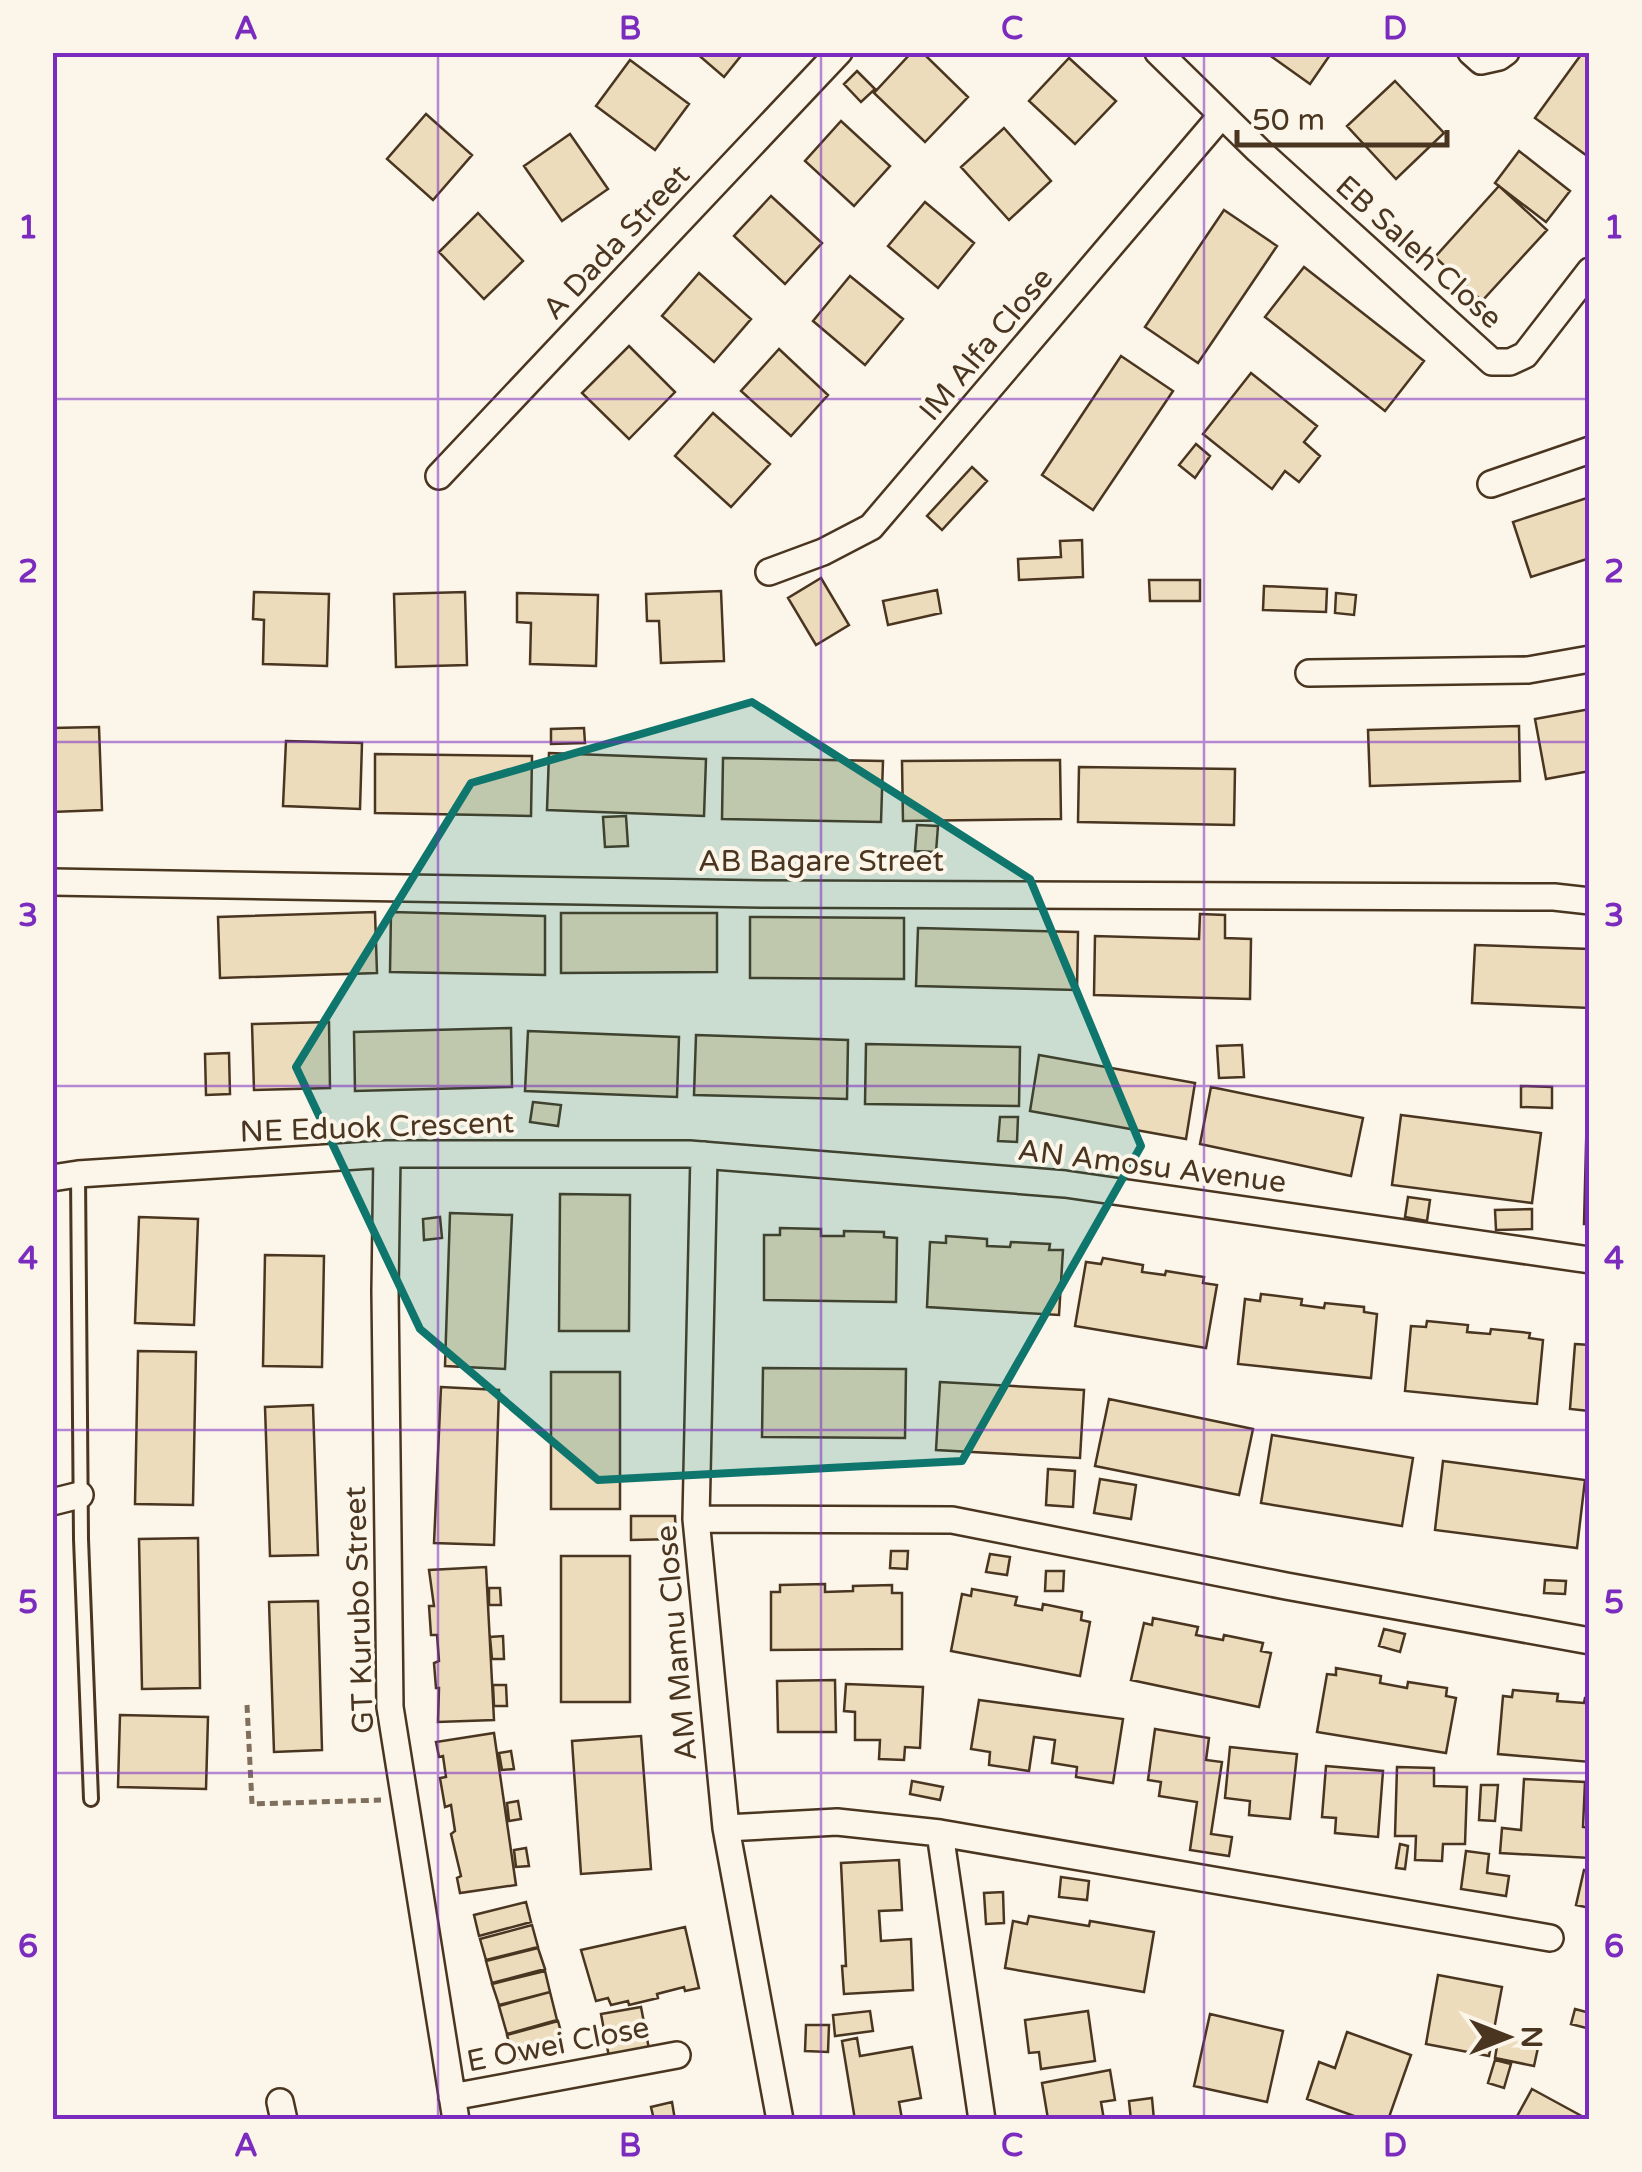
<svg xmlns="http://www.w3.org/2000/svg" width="1642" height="2172" font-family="'Varela Round',sans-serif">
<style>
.building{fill:#ecdcbc;stroke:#4a3520;stroke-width:2.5}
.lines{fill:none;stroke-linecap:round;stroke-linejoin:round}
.service-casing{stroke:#4a3520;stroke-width:18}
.minor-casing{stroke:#4a3520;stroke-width:30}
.path{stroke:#7f6f5c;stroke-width:5;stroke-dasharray:8 5;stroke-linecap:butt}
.service{stroke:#fbf6e9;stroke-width:12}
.minor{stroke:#fbf6e9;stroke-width:25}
.marked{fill:#0f766e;fill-opacity:0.2;stroke:#0f766e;stroke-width:8;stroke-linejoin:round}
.grid{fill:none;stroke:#7b2cbf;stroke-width:2.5;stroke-opacity:0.55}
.labels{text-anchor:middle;stroke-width:8;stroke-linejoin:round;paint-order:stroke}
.street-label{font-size:30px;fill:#4a3520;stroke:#fbf6e9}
.neatline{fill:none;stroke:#7b2cbf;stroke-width:4}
.grid-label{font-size:32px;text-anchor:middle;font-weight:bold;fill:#7b2cbf}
</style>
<rect width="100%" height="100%" fill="#fbf6e9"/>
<path class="building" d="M695,52H744L724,77Z
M912,52H922L968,97L925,142L874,93Z
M1265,52H1332L1310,84Z
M1583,52H1590V158L1535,118Z
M1069,58L1116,101L1075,144L1029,101Z
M630,60L689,104L655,150L596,106Z
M857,71L875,89L861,102L844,84Z
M1395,81L1444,133L1396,179L1347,126Z
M426,114L472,155L433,200L387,159Z
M841,121L890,166L854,206L805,161Z
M1004,128L1051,181L1009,220L961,167Z
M570,134L608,189L562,221L524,166Z
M1519,151L1570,191L1546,222L1495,183Z
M1499,186L1547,230L1482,301L1435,257Z
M771,196L822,243L785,284L734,236Z
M925,202L974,243L938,288L888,246Z
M1224,210L1277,246L1198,363L1145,327Z
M478,213L523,261L484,299L439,252Z
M1304,267L1424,361L1385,411L1265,317Z
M699,273L751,319L714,362L662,316Z
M850,276L903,319L865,365L813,321Z
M629,346L675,392L629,439L582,393Z
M779,349L828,395L791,436L741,391Z
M1121,356L1173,391L1093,510L1042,475Z
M1251,373L1317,426L1304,442L1320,456L1299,482L1285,471L1272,489L1203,434Z
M713,413L770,464L731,507L675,456Z
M1196,444L1210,456L1195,478L1179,465Z
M972,467L987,481L942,530L927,516Z
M1590,497V558L1531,577L1513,522Z
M1082,540L1083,577L1019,580L1018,559L1061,557L1060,541Z
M821,578L849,625L816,645L788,598Z
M1149,580H1200V601H1150Z
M1264,586L1327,589L1326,612L1263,610Z
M937,590L941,613L888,625L883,601Z
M721,591L724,661L661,663L659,621H647L646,594Z
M254,592L329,594L327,666L263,664L264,620L253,619Z
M465,592L467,665L396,667L394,594Z
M517,593L598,595L596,666L530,664L531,623L517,622Z
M1336,593L1356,595L1354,615L1335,613Z
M1590,709V771L1546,779L1535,719Z
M1519,726L1520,781L1370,786L1368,730Z
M99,727L102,810L52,812V728Z
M584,728L585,743L551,744V729Z
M286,741L362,743L360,809L283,806Z
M549,753L706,759L704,816L547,810Z
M375,754L532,756L531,816L375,813Z
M723,758L883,761L881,822L722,819Z
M1060,760L1061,819L903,821L902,761Z
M1079,767L1235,769L1234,825L1078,822Z
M626,816L628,846L605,847L603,817Z
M917,825L938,826L936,852L915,851Z
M375,912L377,973L220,978L218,917Z
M391,912L545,916V975L390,972Z
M561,913H717V972L561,973Z
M1200,914L1225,915V938L1251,939L1250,999L1094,995L1095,936L1199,939Z
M750,917L904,918V979L750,978Z
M918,928L1078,932L1077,990L916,986Z
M1475,945L1590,949V1008L1472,1003Z
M329,1022L330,1088L254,1090L252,1024Z
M511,1028L512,1087L355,1091L354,1032Z
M528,1031L679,1037L677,1097L525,1091Z
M696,1035L848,1040L847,1099L694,1095Z
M866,1044L1020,1047L1019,1106L865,1104Z
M1242,1045L1244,1077L1219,1078L1217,1046Z
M229,1053L230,1094L206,1095L205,1054Z
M1039,1055L1195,1083L1186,1139L1030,1111Z
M1588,1068H1590V1224H1584Z
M1521,1086L1552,1087V1108L1521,1107Z
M1211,1087L1363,1118L1351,1176L1200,1144Z
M533,1102L561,1105L558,1126L530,1122Z
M1401,1115L1541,1133L1532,1203L1392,1185Z
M1000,1117H1018L1017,1142L998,1141Z
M560,1194L630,1195L629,1331H559Z
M1408,1197L1430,1200L1427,1221L1405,1217Z
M1532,1209V1229L1496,1230L1495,1210Z
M450,1213L512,1215L505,1369L445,1366Z
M139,1217L198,1219L194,1325L135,1323Z
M440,1217L442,1238L424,1240L423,1219Z
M780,1228L821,1229V1236H844V1231L884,1232V1237L897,1238L896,1302L764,1300V1235H780Z
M946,1236L987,1239V1246L1010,1247L1011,1242L1050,1244L1049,1250H1063L1059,1315L927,1307L930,1242L946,1243Z
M265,1255L324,1256L322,1367L263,1366Z
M1103,1258L1143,1265L1142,1272L1165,1275L1166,1271L1204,1277L1203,1283L1217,1285L1206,1348L1075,1326L1086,1262L1101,1264Z
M1261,1294L1302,1299L1301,1305L1324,1308L1325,1303L1364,1307V1312L1377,1314L1371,1378L1238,1364L1245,1299L1260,1301Z
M1427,1321L1468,1325L1467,1332L1490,1334L1491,1329L1530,1333L1529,1338L1543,1340L1537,1404L1405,1391L1411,1326L1426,1327Z
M1575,1344L1590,1345V1411L1570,1409Z
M138,1351L196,1352L193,1505L135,1504Z
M763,1368L906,1369L905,1438L762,1437Z
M551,1372H620V1509H551Z
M940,1382L1084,1390L1080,1458L936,1450Z
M441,1387L499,1390L494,1545L434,1543Z
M1109,1399L1253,1429L1239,1495L1095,1466Z
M313,1405L318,1555L270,1556L265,1407Z
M1272,1435L1413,1458L1402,1526L1261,1503Z
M1443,1461L1585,1480L1577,1548L1435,1530Z
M1048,1469L1075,1471L1073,1507L1046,1505Z
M1100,1479L1136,1485L1131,1519L1094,1513Z
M631,1516H675L676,1539L631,1540Z
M198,1538L200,1688L142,1689L139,1539Z
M891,1551H908L907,1569L890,1568Z
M990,1554L1010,1557L1007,1575L986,1572Z
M561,1556H630V1702H561Z
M486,1567L494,1720L438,1722L439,1688H436L434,1663L439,1661L437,1635H431L429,1606H434L429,1570Z
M1046,1571H1064L1063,1591H1045Z
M1545,1580L1566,1581L1565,1594L1544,1593Z
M825,1584V1592L853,1591V1586L892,1585V1593H902V1649L771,1650V1592H780V1585Z
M489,1588H500L501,1605H489Z
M972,1589L1017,1597L1015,1605L1042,1610L1043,1604L1082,1612L1081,1620L1090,1622L1080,1676L951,1651L962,1594L971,1596Z
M318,1601L322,1750L274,1752L269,1602Z
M1153,1618L1198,1627L1196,1635L1223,1640L1224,1635L1263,1643L1261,1651L1271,1653L1259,1707L1131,1680L1144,1623L1152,1625Z
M1384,1629L1405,1634L1400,1652L1379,1646Z
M503,1636L504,1659H492L490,1637Z
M1336,1668L1381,1676L1380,1683L1407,1688L1408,1682L1447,1688L1446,1696L1456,1698L1446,1753L1317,1732L1327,1674L1336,1675Z
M835,1680L836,1732H778L777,1681Z
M846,1684L923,1687L920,1748L905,1747L904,1760L879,1759L880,1740H855V1712L844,1711Z
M493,1685H506L507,1706H494Z
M1513,1690L1558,1694L1557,1701L1584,1703L1585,1698H1590V1762L1498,1754L1503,1696L1512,1697Z
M979,1700L1123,1719L1113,1783L1076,1777L1077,1767L1052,1763L1055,1740L1034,1737L1029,1771L989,1765L990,1752L971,1749Z
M120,1715L208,1717L206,1789L118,1787Z
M1155,1729L1209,1738L1206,1760L1222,1762L1211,1834L1232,1837L1229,1856L1190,1850L1197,1802L1159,1796L1161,1782L1148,1780Z
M494,1733L516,1885L460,1893L457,1878L461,1876L451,1834L455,1831L451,1805L445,1807L440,1778L446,1777L443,1756L439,1757L436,1742Z
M641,1736L651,1869L581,1874L572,1741Z
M1230,1747L1297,1754L1290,1819L1249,1815L1250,1801L1225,1798Z
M511,1751L514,1769L502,1770L499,1753Z
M1326,1766L1383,1771L1378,1837L1335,1833L1336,1818L1322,1817Z
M1397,1767L1434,1768V1786L1467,1787L1465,1844H1443L1442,1861L1415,1860L1416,1836H1395Z
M1524,1779L1585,1782L1583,1827L1590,1828V1858L1500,1853L1502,1828L1521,1830Z
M912,1781L943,1787L940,1800L910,1794Z
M1481,1785H1498L1495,1821L1479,1820Z
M518,1801L521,1819L509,1821L507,1803Z
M1400,1844L1408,1846L1405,1869L1396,1868Z
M526,1848L529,1866L516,1867L514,1850Z
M1466,1851L1489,1854L1487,1873L1509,1876L1506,1896L1461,1889Z
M899,1860L902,1910L879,1911L881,1941L911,1939L913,1990L844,1994L842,1966H846L841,1863Z
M1584,1870L1590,1871V1908L1576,1905Z
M1061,1877L1089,1881L1087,1900L1059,1897Z
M1003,1892L1004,1923L986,1924L984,1893Z
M526,1902L531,1922L479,1936L474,1915Z
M1029,1916L1089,1926L1090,1921L1154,1932L1144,1992L1005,1968L1013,1921L1027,1924Z
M532,1925L538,1947L486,1960L480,1939Z
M685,1927L699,1988L685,1991L684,1987L657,1994L658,1998L629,2005L628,2001L611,2005L608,1998L596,2001L581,1950Z
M538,1948L545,1969L492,1983L486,1961Z
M545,1971L550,1992L499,2005L492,1984Z
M1438,1975L1502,1987L1489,2056L1426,2044Z
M550,1992L557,2020L507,2034L499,2006Z
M641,2007L649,2049L609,2057L601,2014Z
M1575,2009L1590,2013V2029L1571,2024Z
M870,2011L873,2031L835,2036L833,2015Z
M1088,2011L1095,2061L1041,2069L1039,2052L1029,2053L1025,2020Z
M1210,2014L1283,2031L1267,2102L1194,2086Z
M558,2021L565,2046L514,2060L507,2035Z
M806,2025H829L828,2052L805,2051Z
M1347,2032L1411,2055L1388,2120H1365L1307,2099L1319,2062L1335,2068Z
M1499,2034L1539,2043L1534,2066L1495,2058Z
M857,2038L860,2056L912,2047L921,2098L899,2102L902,2119L855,2120L842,2041Z
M1495,2060L1511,2064L1504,2088L1488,2083Z
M1110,2070L1115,2100L1101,2102L1104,2120H1045L1048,2119L1042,2083Z
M1532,2089L1589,2120H1515Z
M1152,2098L1154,2120H1131L1129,2101Z
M672,2102L675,2120H654L651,2107Z"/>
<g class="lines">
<defs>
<path id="service" d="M78,1174L81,1539L91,1799"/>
<path id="minor" d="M1158,52L1258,150L1492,362H1510L1525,355L1590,271
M1471,52L1481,61L1499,57L1506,52
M439,476L839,52
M1491,484L1590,450
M769,572L823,552L871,527L1221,116
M1309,673L1528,670L1590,659
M52,882L762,894L1554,897L1590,901
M387,1154L385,1291L390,1707L456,2120
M704,1155L696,1519L726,1828L780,2120
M52,1178L78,1174L387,1154H689L1065,1184L1590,1260
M52,1502L80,1495
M696,1519L952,1520L1286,1586L1590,1641
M726,1828L837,1822L940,1833L1550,1938
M940,1833L982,2120
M452,2097L677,2055
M280,2102L284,2120"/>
</defs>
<use href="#service" class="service-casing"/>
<use href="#minor" class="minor-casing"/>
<path class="path" d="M247,1705L252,1804L381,1800"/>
<use href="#service" class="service"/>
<use href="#minor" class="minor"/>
</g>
<path class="marked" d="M752,702L1030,879L1141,1146L962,1461L598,1480L420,1329L296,1067L471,783Z"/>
<path class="grid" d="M438,52V2120M821,52V2120M1204,52V2120M52,399H1590M52,742H1590M52,1086H1590M52,1430H1590M52,1773H1590"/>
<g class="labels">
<g class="street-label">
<text transform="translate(616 242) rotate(-47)" y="10">A Dada Street</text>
<text transform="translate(1419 252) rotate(42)" y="10">EB Saleh Close</text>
<text transform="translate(986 344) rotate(-50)" y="10">IM Alfa Close</text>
<text x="821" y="871">AB Bagare Street</text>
<text transform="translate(377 1127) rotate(-2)" y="10">NE Eduok Crescent</text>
<text transform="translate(1152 1166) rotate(7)" y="10">AN Amosu Avenue</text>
<text transform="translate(359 1610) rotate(-92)" y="10">GT Kurubo Street</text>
<text transform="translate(676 1643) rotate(-95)" y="10">AM Mamu Close</text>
<text transform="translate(558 2044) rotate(-11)" y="10">E Owei Close</text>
</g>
</g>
<rect width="1642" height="2172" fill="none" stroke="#fbf6e9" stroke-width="110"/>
<g transform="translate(1507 2037) rotate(90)" stroke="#fbf6e9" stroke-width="8" paint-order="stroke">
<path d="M0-8L18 38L0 25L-18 38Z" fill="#4a3520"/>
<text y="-15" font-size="28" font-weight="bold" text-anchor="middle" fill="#4a3520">N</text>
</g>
<path d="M1237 130v15h210v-15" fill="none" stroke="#4a3520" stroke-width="5"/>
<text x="1252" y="130" font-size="30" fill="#4a3520" stroke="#fbf6e9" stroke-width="8" paint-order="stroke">50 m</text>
<rect x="55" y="55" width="1532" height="2062" class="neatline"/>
<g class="grid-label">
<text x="246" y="39">A</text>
<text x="630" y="39">B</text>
<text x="1012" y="39">C</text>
<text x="1395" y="39">D</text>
<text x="28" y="238">1</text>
<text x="1614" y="238">1</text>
<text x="28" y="582">2</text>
<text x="1614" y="582">2</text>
<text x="28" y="926">3</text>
<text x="1614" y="926">3</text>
<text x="28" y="1269">4</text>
<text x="1614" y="1269">4</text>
<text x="28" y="1613">5</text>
<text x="1614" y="1613">5</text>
<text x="28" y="1957">6</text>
<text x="1614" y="1957">6</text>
<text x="246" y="2156">A</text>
<text x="630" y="2156">B</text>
<text x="1012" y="2156">C</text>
<text x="1395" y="2156">D</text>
</g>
</svg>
